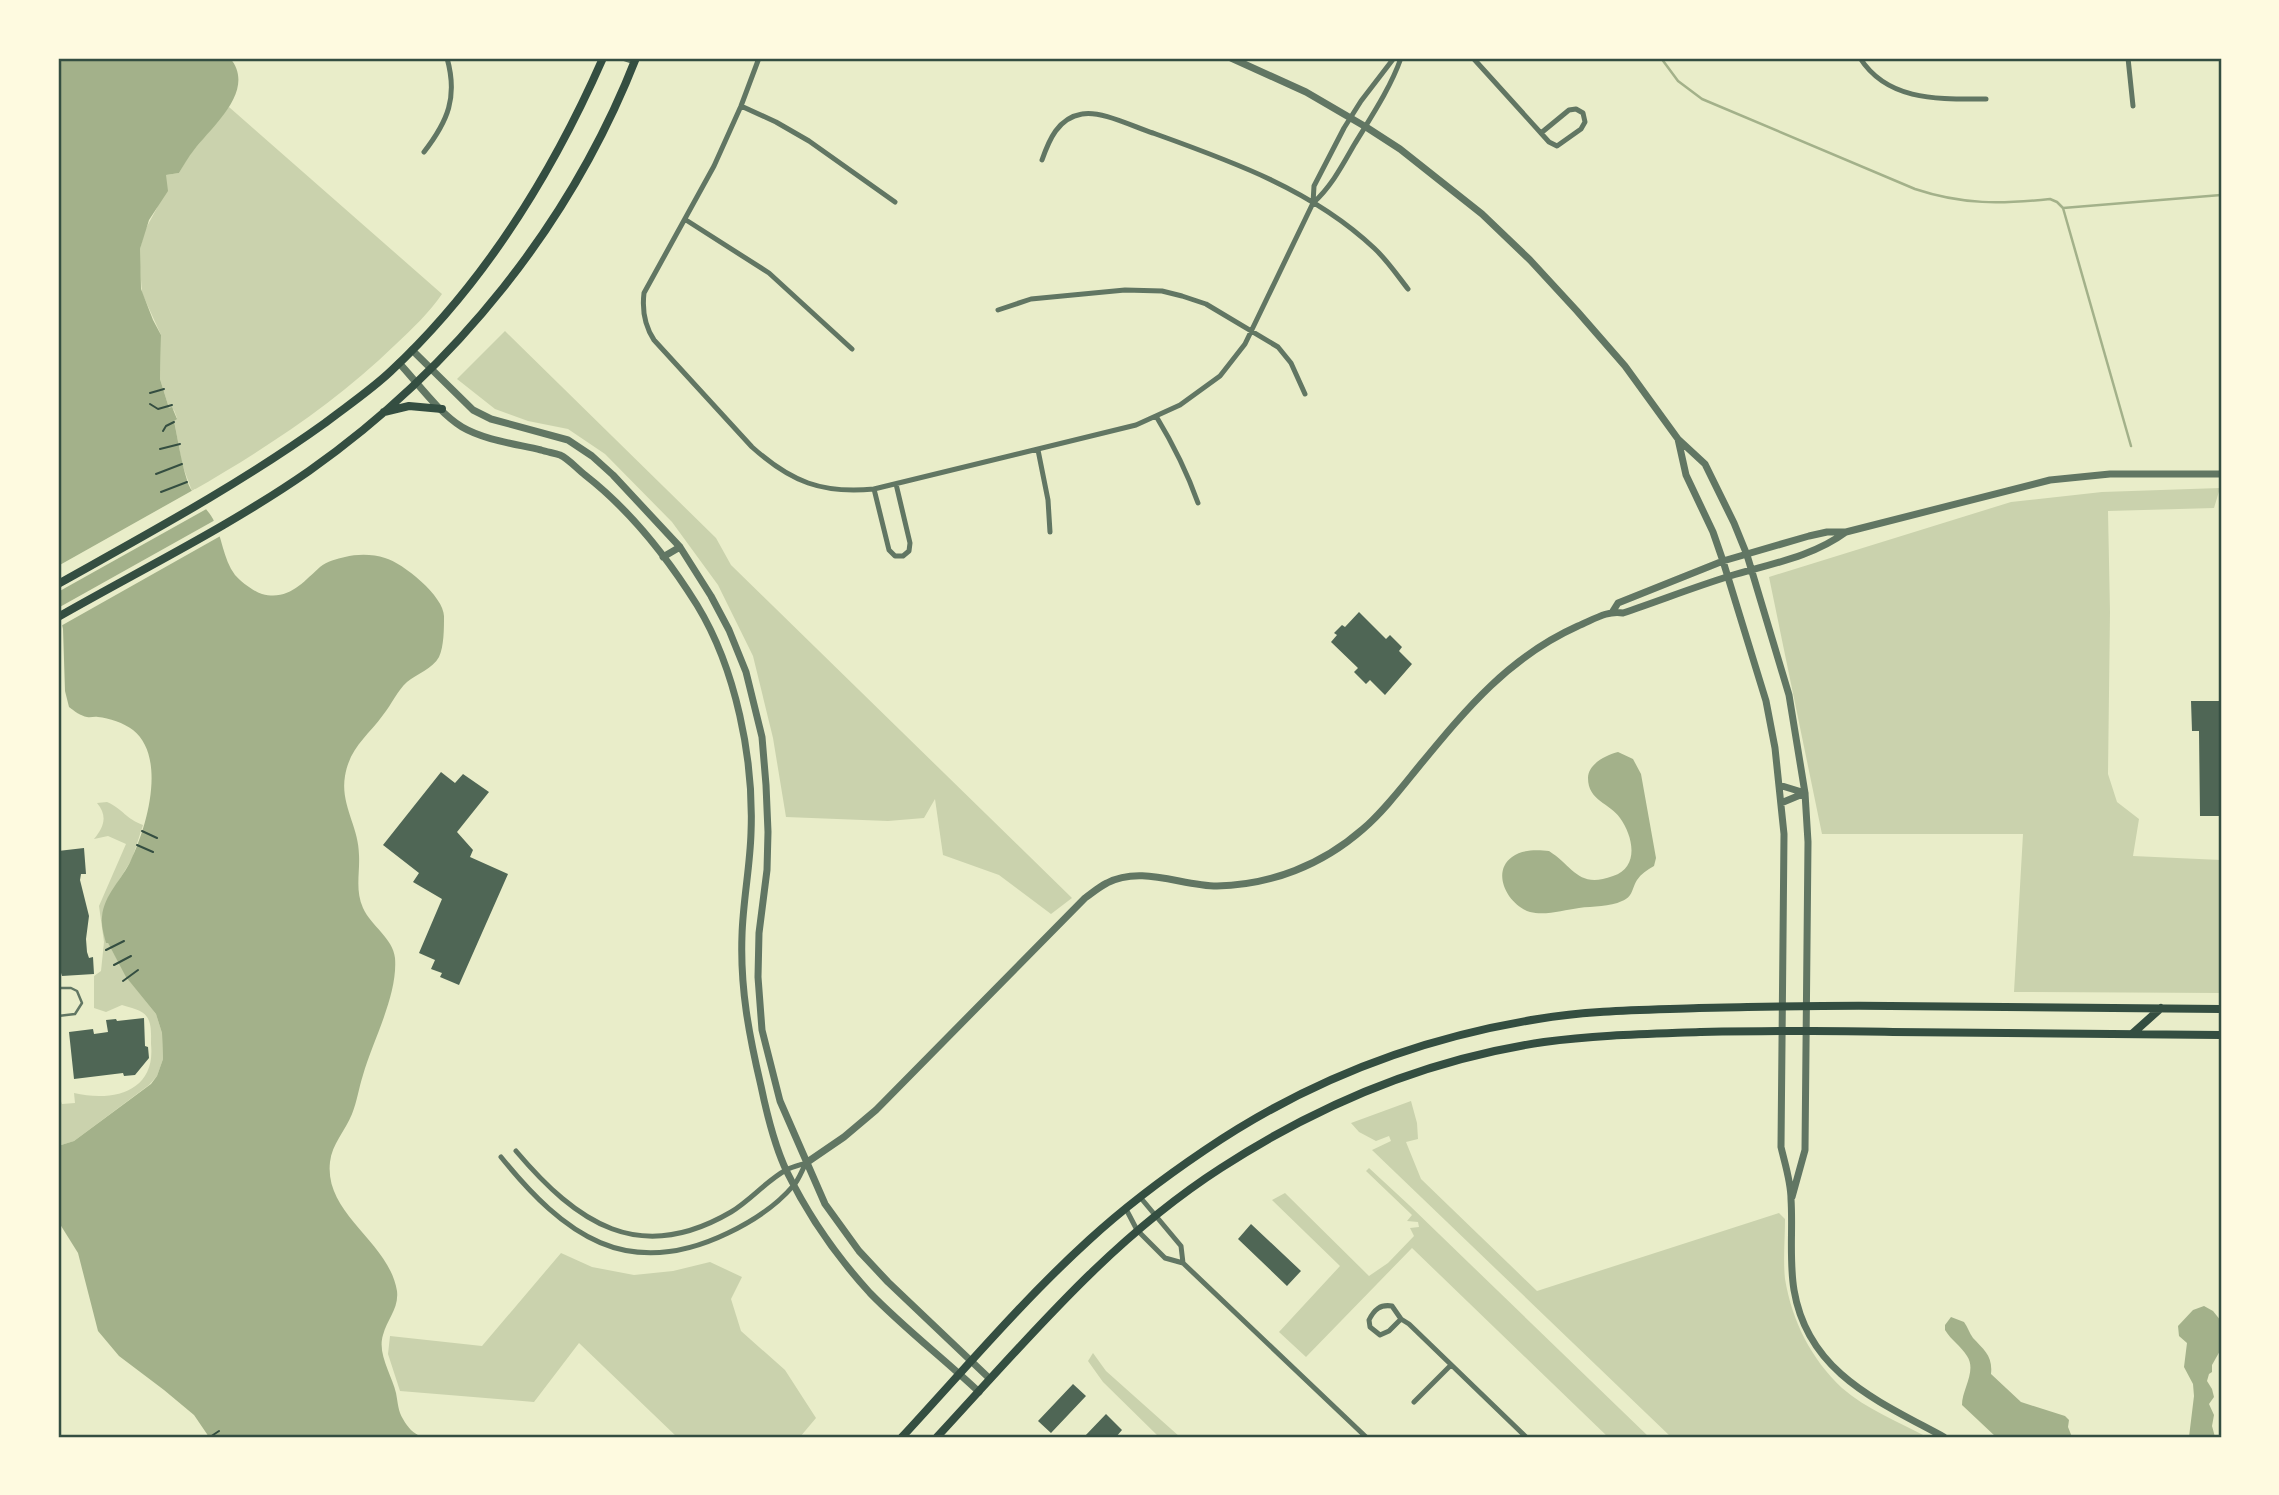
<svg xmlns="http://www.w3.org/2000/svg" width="2279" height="1495" font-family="Montserrat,sans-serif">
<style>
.green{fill:#cad2ad}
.water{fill:#a3b18a}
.pier{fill:#e9edc9}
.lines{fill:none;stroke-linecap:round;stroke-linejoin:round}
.stream{stroke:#a3b18a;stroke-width:2.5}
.building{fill:#4f6655}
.path{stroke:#344e41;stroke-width:2}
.service{stroke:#617663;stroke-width:2.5}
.minor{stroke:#617663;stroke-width:5}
.tertiary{stroke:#617663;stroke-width:7}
.secondary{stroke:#344e41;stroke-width:8}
.neatline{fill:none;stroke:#344e41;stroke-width:2.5}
</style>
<rect width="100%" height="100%" fill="#e9edc9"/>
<path class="green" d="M229,107L442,294C429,313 412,329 395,345C334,404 265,449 192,491L182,464L174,420L177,418L174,410L169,408L160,379L161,335L142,293L140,267V249L145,230L157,208L166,175L179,173L188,157Z
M505,331L716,538L731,565L1072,898L1051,914L999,875L943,855L935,799L924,818L888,821L786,817L773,738L753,656L718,585L672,522L605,454L568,429L528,421L495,409L457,379Z
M2220,488L2214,508L2108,511L2110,612L2108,774L2117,802L2139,819L2133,856L2221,860V993L2014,992L2023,834H1822L1769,577L2011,502L2102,492Z
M107,802C123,809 126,819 143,825L132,859L107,900L108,943L128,979L156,1014L162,1033L163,1059L157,1076L149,1085L74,1141L58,1146V1093L62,1104L75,1103L74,1093C113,1102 156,1092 151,1044C151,1036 152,1024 147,1017C142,1009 130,1008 122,1005L106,1012L94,1008V976L101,971L104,942L99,906L126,844L108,836L94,839C104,827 108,816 97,803Z
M1411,1101L1417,1123L1418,1139L1406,1142L1421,1179L1537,1291L1779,1213L1785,1219C1785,1239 1783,1260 1785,1279C1792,1321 1811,1359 1842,1388C1866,1409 1899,1422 1927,1437H1671L1372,1150L1391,1141L1389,1136L1376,1141L1359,1132L1351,1123Z
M1369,1168L1409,1205L1649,1437H1608L1412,1248L1306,1357L1279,1332L1340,1266L1272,1200L1285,1193L1369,1276L1388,1263L1414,1236L1410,1228L1419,1227L1418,1222L1407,1221L1412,1215L1366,1171Z
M561,1253L592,1267L634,1275L673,1271L710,1262L742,1277L731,1299L741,1331L785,1370L816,1418L800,1437H677L579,1343L534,1402L400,1391L388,1354L390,1336L482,1346Z
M1093,1353L1106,1371L1180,1437H1159L1103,1382L1088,1361Z"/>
<path class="water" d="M58,58H230C257,90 212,126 194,150C188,157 184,165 179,173L166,175L168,191L149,220L140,249L141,289L153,320L161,335L160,379L169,408L172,407L177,419L174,421C178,440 181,461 187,480C191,495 205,505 213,519C222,536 223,559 235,575C241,582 253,591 262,594C289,601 303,582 320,567C327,561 337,559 345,557C357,554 373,554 385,558C403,563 445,597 444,617C444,628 444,647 439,657C433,668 417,674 407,682C397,691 392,704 383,715C367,737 350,747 345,776C340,805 359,827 359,855C360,873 355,890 363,908C371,926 393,938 395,958C398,995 373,1040 363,1075C359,1087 357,1102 352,1114C345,1131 332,1144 330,1162C324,1215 389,1241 397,1291C399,1309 387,1319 383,1335C377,1354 392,1375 396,1393C398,1403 398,1411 403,1419C408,1428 413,1433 422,1437H209L194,1415L164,1390L119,1356L98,1331L78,1253L58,1221V1146L74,1141L151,1084L157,1076L163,1059L162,1033L156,1014L126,977L108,943H106C104,935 101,926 102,917C104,894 122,880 131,860C147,827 167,757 133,730C124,723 109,718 98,717C94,716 91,718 87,717C81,716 74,711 69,707L65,691L63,629L58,606Z
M1618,752L1633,759L1641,774L1656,858L1654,866C1647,870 1641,874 1637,880C1632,888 1633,897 1622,901C1610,907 1593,906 1579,908C1564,910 1545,916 1530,912C1509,906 1490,873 1512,857C1522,849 1538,850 1549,851C1574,867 1578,889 1613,876C1640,867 1633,836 1620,818C1610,803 1588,801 1588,778C1588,764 1606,755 1618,752Z
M2204,1306L2213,1311L2221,1321V1349L2212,1365V1372L2209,1374L2207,1381L2212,1389L2214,1397L2209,1404L2214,1415L2212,1426L2215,1437H2189L2194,1396L2193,1384L2184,1367L2187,1343L2179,1336L2178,1326L2193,1310Z
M1951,1317L1964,1322C1968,1327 1969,1333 1973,1338C1984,1350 1993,1356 1991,1374L2021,1402L2065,1416L2069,1420L2068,1427L2072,1437H1996L1962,1405C1962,1389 1977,1371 1967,1356C1961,1346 1951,1340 1945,1330V1325Z"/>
<path class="pier" d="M195,489L210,507L58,592V566Z
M217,519L224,534L59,627L58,608Z"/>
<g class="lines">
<path class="stream" d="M1661,58L1678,81L1702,99L1915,189C1963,205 2001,204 2050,199L2057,202L2063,208L2131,446
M2063,208L2221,195"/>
</g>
<path class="building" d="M1359,612L1386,639L1390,635L1402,647L1399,651L1412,664L1385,695L1370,680L1366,684L1354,672L1358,668L1331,642L1337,635L1334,633L1342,625L1345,627Z
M2191,701H2221V816H2200L2199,731H2192Z
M441,772L455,783L463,774L489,792L457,832L473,850L470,857L508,874L459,985L440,977L442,973L431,969L435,960L419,953L442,899L413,882L419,873L383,845Z
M84,848L86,874H81L80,880L89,916L86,939L87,952L89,958L93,957L94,974L62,976L61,973L58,974V851Z
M144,1018L145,1046L148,1047L149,1058L135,1075L124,1076L123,1073L74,1079L69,1032L93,1029L94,1034L108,1032L106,1020L116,1019L117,1021Z
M1251,1224L1301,1271L1287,1286L1238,1239Z
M1073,1384L1086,1396L1051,1433L1038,1421Z
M1106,1414L1122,1430L1116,1437H1084Z"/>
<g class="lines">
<path class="path" d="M150,393L164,389
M150,404L158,409L172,405
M163,431L166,426L174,422
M160,449L180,444
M156,474L182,464
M161,492L187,482
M142,831L157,838
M137,845L153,852
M106,950L124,941
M114,965L131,956
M123,981L138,970
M210,1437L219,1431"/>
<path class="service" d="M58,988H71L77,991L82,1003L75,1014L58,1016"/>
<path class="minor" d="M622,58L634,62
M759,58L741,106L714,166L644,293C642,310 644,325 654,340L752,447C791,482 822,494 874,489L1136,425L1180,405L1220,376L1245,344L1313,203L1314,186L1344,128L1361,101L1394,58
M1473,58L1549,142L1557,146L1581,129L1585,122L1583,113L1576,109L1569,110L1541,133
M1860,58C1888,102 1940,99 1986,99
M2128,58L2133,106
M741,106L776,122L809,141L895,202
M424,152C448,121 458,97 447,58
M1042,160C1049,140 1058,118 1082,114C1101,110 1134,127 1153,133C1231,161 1313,190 1374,248C1387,260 1397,275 1408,289
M1313,203C1331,187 1342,166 1354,145C1371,117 1390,89 1401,58
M686,220L769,273L852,349
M998,310L1031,299L1125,290L1162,291L1182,296L1206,304L1278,347L1291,363L1305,394
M1156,416C1173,444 1187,472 1198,503
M1038,450L1048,500L1050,532
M874,489L889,550L895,556H903L909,551L910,543L896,484
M516,1151C577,1223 639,1266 731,1212C751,1200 766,1181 786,1170C792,1167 800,1165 806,1163
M501,1157C564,1235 627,1282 728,1233C751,1222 776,1206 793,1186C799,1180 802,1170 806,1163
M1140,1197L1181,1246L1183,1263
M1126,1209L1137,1230L1165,1258L1183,1263L1366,1437
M1401,1319L1389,1331L1380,1335L1370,1327L1369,1320C1374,1310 1380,1304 1392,1306L1401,1319L1409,1324L1526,1437
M1414,1402L1451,1365"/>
<path class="tertiary" d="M1231,58L1306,92L1366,127L1400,149L1482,214L1530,260L1577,311L1625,366L1678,439L1705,464L1734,523L1747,555L1789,695L1805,793L1808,842L1805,1150L1792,1197
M412,350L473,410L491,419L568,440L592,456L613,475L680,547L711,596L729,630L746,672L762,737L766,785L768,832L767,870L759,933L758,977L762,1030L780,1101L825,1204L859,1251L888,1282L990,1379
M399,363C417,382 439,413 462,427C484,440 516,444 541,450C547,452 554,453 560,455C569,459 577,469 585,475C630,510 667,557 697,605C736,669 754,759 751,833C750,867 743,901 742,935C740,988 749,1035 761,1086C767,1115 774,1145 787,1172C808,1215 838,1258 870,1293C904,1328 943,1358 979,1392
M1678,439L1686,475L1713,532L1723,561L1766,701L1775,748L1784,834L1781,1147C1785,1164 1791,1182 1791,1199C1793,1229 1789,1260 1794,1290C1808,1373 1878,1401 1944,1437
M663,557L680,547
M1613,611L1618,603L1723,561L1809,536L1827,532H1846L2050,480L2110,474H2221
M1779,785L1805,793
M1781,803L1805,793
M806,1163L844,1137L876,1110L1085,898C1092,893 1099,887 1107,883C1141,865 1182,886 1217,886C1271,885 1322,865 1363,829C1384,811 1402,787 1420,765C1467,708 1509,657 1578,626C1593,620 1607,610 1623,613C1659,601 1694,587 1730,576C1770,564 1812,557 1846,532"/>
<path class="secondary" d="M384,412L409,406L442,409
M58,584C149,533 240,484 325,423C347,406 371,390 391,371C485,283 552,174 603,58
M58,617C142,569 230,526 309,471C455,368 571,224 636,58
M2132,1034L2161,1008
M902,1437C963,1371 1022,1301 1089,1240C1125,1207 1165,1177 1205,1150C1305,1082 1419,1038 1538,1019C1591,1010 1645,1010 1699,1008C1763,1007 1826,1005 1890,1006C2001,1007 2111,1008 2221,1009
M937,1437C1026,1341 1109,1240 1221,1168C1318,1105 1428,1059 1544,1042C1596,1035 1648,1034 1700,1032C1765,1031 1829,1030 1893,1032C2002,1033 2112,1034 2221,1035"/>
</g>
<rect width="2279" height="1495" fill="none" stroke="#fefae0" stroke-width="119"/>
<rect x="60" y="60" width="2160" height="1376" class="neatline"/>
</svg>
